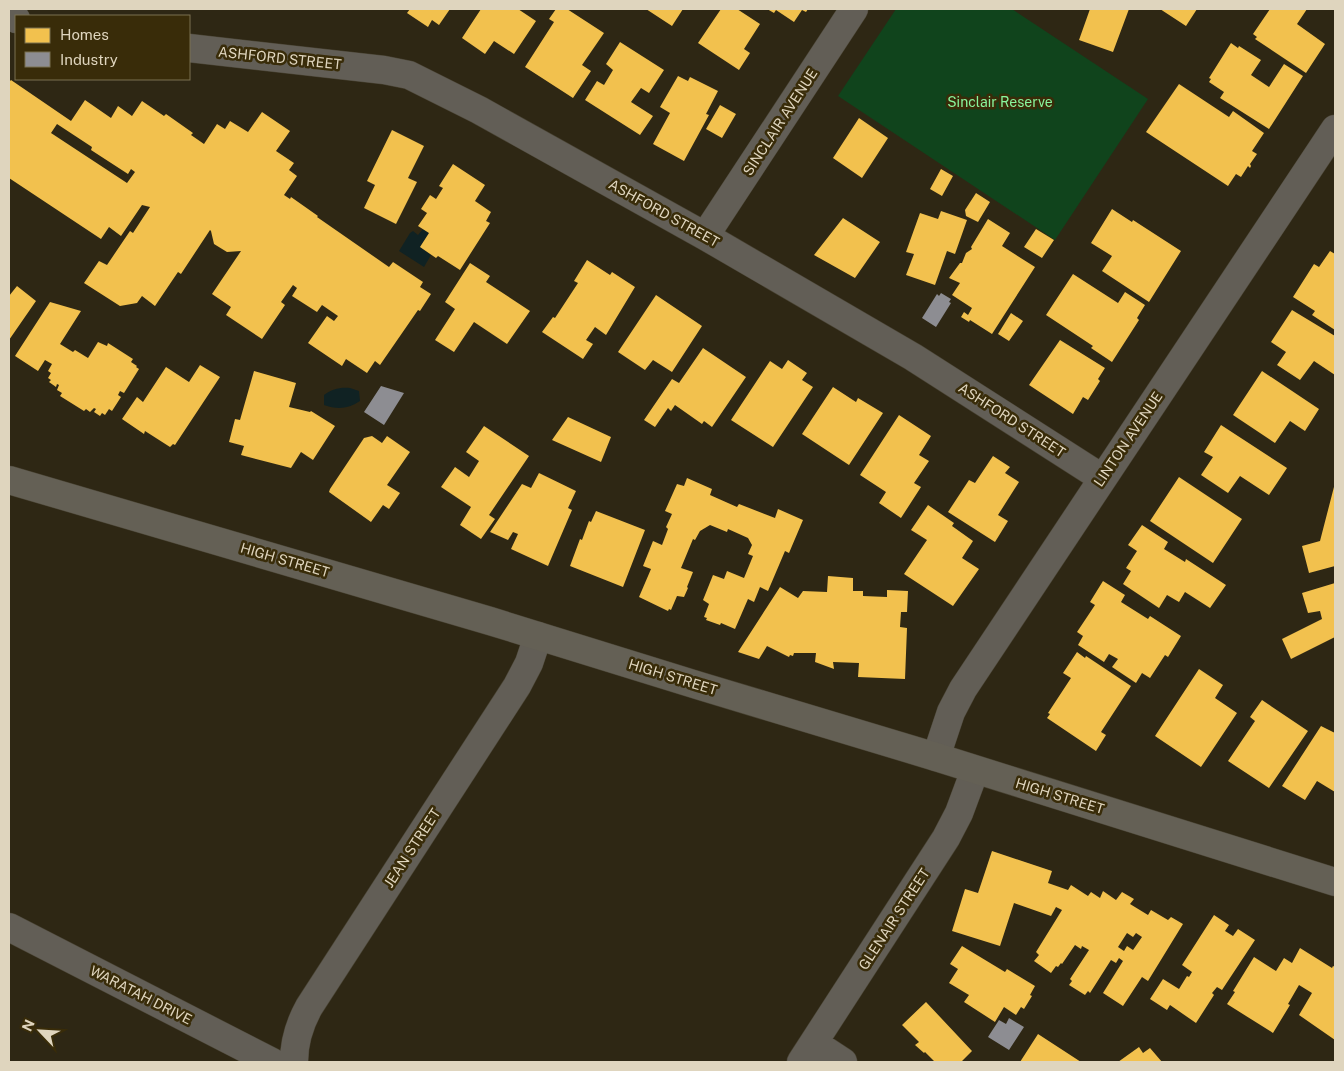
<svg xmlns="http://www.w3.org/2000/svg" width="1344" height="1071" font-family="'Public Sans',sans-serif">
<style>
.green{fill:#10441c}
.water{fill:#102223}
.homes{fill:#f2c14e;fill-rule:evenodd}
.industry{fill:#8d8d92}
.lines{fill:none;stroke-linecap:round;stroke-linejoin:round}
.street-casing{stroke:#484232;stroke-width:29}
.secondary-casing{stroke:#484232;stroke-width:29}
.street{stroke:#625e56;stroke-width:28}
.secondary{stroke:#646055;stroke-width:28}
.labels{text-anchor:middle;stroke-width:5;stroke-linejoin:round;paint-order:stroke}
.street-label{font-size:14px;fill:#dfd5be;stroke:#392c09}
.park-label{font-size:14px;fill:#89f69d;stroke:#392c09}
</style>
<rect width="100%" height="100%" fill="#2e2714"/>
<path class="green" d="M896,9H1012L1148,99L1055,240L838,96Z"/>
<path class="water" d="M423,229L429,233L420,247L431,255L424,267L399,251L410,233L413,231L418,235Z
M350,388L359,391L360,401C349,409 337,410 324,405V395C332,389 340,387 350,388Z"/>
<path class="homes" d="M410,9H450L439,25L432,20L428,27L407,13Z
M481,9H518L536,21L514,54L494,41L485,54L462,38Z
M556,9H567L604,33L582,65L591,71L573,98L525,67L554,22L549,19Z
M646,9H683L672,26Z
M721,9H737L760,24L744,49L750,53L739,70L698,43Z
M767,9H808L806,12L802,10L794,22L776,10L774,13Z
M1090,9H1129L1113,52L1079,40Z
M1160,9H1197L1186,26Z
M1270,9H1307L1297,24L1325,44L1306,73L1255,39L1257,37L1253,34Z
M620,42L664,70L649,93L641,88L631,102L653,116L640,135L585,100L597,81L604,85L613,70L606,64Z
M1231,43L1238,48L1239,46L1261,60L1251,75L1269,87L1284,64L1303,76L1269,129L1220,98L1224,92L1209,82L1211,79L1209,78Z
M678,76L688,81L690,77L718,91L706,114L709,115L684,161L653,144L670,113L660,107Z
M11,80L71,121L85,100L111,118L118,106L132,116L142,101L164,116L166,114L193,133L191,135L204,144L217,124L225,129L230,121L248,132L262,112L290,131L276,151L294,163L289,170L297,176L284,195L290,199L291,197L318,216L317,217L389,267L393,262L423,282L420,287L431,294L420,311L418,310L380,365L375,361L367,373L346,359L342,366L308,343L327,316L334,321L338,316L322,305L317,312L292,296L297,288L293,285L281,302L285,305L262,339L226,315L231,307L212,294L241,251L227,252L214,244L211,231L210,230L181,274L178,272L155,306L142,296L137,303L120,306L84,283L99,261L107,265L130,231L133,233L150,207L142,205L121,236L109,227L101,239L9,178V82ZM57,124L92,147L91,150L128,174L131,169L135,172L127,183L51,133Z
M1179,84L1229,117L1233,111L1264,133L1252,151L1257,154L1250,164L1251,166L1250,168L1248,166L1241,177L1236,174L1228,186L1146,132Z
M720,105L736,114L722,138L706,129Z
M859,118L888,138L862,178L833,158Z
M392,130L424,146L408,178L417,182L396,224L364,208L375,185L367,181Z
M453,164L485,185L475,201L491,212L486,221L490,223L460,270L438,256L436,258L420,247L429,233L418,226L427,213L421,209L430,195L436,199L443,188L439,186Z
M941,169L953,176L942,196L930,189Z
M976,193L990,202L978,222L966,216L965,210Z
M1112,209L1132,222L1133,220L1181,251L1149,302L1102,271L1112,256L1091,243Z
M941,211L967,220L955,254L947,251L935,285L906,275L914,254L906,252L920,213L938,219Z
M843,218L880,242L855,278L814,255Z
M988,219L1010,233L1002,246L1035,267L992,334L970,320L969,322L961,317L964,312L968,315L972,308L952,295L960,283L949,278L960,263H962L966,253L972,249L971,247Z
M1036,229L1054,240L1042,258L1024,247Z
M1330,251L1335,254V330L1312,315L1315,311L1293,297L1314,264L1319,267Z
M587,260L610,275L612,272L635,287L606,335L595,327L586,340L593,344L583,359L542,332L553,317L555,318L578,283L574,281Z
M470,263L490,276L486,282L530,311L507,344L474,322L454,352L435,340L455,309L445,302Z
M1073,274L1118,303L1125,292L1145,305L1137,318L1139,320L1112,362L1091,348L1093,346L1046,315Z
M17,286L36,301L9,340V296Z
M656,295L702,326L672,372L653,360L645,370L618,352Z
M50,302L81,311L60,344L73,352L75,350L88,358L98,342L107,346L108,343L133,359L131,362L137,366L136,367L139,369L124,393L120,391L118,395L121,397L112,411L109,409L105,415L102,413L100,416L94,412L96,409L94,408L90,412L86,409L84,411L60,396L62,393L57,390L59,385L57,384L56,387L49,382L51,380L48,378L51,373L48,371L52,364L45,360L38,371L15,356Z
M1292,310L1335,336V375L1314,361L1300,380L1277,365L1286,352L1271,342Z
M1011,313L1023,321L1009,341L998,334Z
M1060,340L1105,368L1098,379L1100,381L1088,400L1083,397L1073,414L1029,385Z
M703,348L746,377L712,427L704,421L702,424L675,405L671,411L668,408L655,427L644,420L672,379L679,383Z
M788,360L807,373L802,380L813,387L773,447L731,420L770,361L782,369Z
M200,365L220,377L175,445L173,444L170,447L145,431L144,434L122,419L137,397L143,402L166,367L189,382Z
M254,371L296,383L289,407L310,412L311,411L335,426L313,460L301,452L291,468L241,455L244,446L229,442L235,419L240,420Z
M1262,371L1319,409L1305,431L1290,421L1275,443L1233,415Z
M833,387L856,402L858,398L883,413L849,465L802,434Z
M899,415L931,436L919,455L929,461L914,483L921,487L901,518L879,503L886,492L860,475Z
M568,417L611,437L601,462L552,440Z
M1221,425L1287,468L1269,495L1240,476L1228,493L1201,475L1213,457L1204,452Z
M484,426L529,456L489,515L495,519L481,539L460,525L471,507L441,487L455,467L469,477L479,461L466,452Z
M372,436L382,443L387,436L410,452L387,485L400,493L389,509L383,505L371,522L329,492L330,489L364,438Z
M993,456L1010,467L1005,473L1019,482L998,515L1008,521L995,542L948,512L969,480L975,483Z
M539,473L576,491L568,508L572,510L548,566L511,549L518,534L513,532L508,540L490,532L522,484L531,488Z
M1179,477L1242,519L1213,563L1150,521Z
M687,478L712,489L710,495L737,507L739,504L775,518L778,509L803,520L789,553L785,551L768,591L760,587L754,602L748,599L735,629L721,623L720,625L706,620L707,618L704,617L709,604L703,600L713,575L724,579L727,571L744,578L753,556L748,554L752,545L748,538L728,529L727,532L710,525L700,531L695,540L693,539L681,568L693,572L687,587L688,588L684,597L677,596L671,610L669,609L668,611L639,597L651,569L643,566L653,541L662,545L668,529L666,527L672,514L665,511L677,484L684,486Z
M1335,483V566L1309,573L1302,546L1320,541Z
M928,505L954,523L952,526L973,541L962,558L979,569L953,606L904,574L927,540L911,530Z
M596,511L645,530L623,587L570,566L580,539L582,540L589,521L591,522Z
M1142,525L1168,542L1164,549L1185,562L1186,559L1226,585L1210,608L1185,592L1179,602L1167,595L1159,608L1123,584L1131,571L1126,568L1137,551L1128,545Z
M828,576L853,578V591H863V596L887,597V590L908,591L907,612H901L900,627L907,628L905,679L858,677L859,663L833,662L834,669L815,662L816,653H794L793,656L790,655L789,657L767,646L759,659L738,652L780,587L798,598L803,591L827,592Z
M1103,581L1125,595L1121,602L1148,619L1150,616L1181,636L1168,657L1165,655L1150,678L1142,673L1136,683L1112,667L1118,659L1109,654L1104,662L1078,645L1083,636L1077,632L1095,605L1090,602Z
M1335,583V637L1291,659L1282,639L1322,619L1320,611L1308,613L1302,593Z
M1077,652L1085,658L1086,656L1131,686L1101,732L1106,735L1096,751L1047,718L1050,714L1048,713L1071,678L1063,673Z
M1199,669L1223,685L1215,698L1237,713L1201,767L1155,736Z
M1262,700L1308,731L1269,788L1228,761L1255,721L1250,717Z
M1321,726L1335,733V792L1317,781L1305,800L1282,786Z
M992,851L1052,871L1048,883L1068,890L1071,885L1088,896L1091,892L1100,898L1103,891L1116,900L1122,892L1134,899L1130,904L1148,915L1151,910L1168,920L1171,917L1183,924L1148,981L1142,977L1123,1006L1103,993L1123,961L1119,958L1116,963L1111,960L1090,993L1088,991L1085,995L1069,985L1072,981L1070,979L1089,950L1082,946L1081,949L1075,945L1062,964L1061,963L1058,967L1056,966L1051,973L1034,961L1039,955L1036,952L1062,910L1056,907L1051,916L1014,903L1000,946L952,931L965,889L978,893ZM1127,933L1133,937L1136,933L1142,937L1133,950L1127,946L1124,951L1118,947Z
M1214,915L1229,925L1225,931L1233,936L1238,929L1255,940L1222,990L1217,987L1212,993L1214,995L1196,1023L1170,1005L1167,1010L1150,999L1163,979L1179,989L1187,976L1189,977L1192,972L1182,965Z
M962,946L1005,972L1007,969L1035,986L1030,995L1032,996L1024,1009L1021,1007L1016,1015L1004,1007L995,1022L964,1002L969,995L949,983L958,969L950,964Z
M1300,948L1332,968L1333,966L1335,967V1040L1299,1015L1312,993L1299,985L1288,1004L1290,1005L1273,1033L1227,1004L1235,992L1233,991L1254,957L1276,971L1284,958L1292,963Z
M926,1002L972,1051L961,1062H935L925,1052L924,1053L915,1045L919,1042L902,1025Z
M1038,1034L1081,1062H1020Z
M1139,1047L1143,1053L1150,1048L1162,1062H1118Z"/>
<path class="industry" d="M941,293L951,299L949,302L951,303L936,327L922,318L937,294L939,296Z
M381,386L404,393L384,425L364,412Z
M1009,1018L1024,1027L1009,1050L988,1037L999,1020L1006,1024Z"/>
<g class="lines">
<defs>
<path id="street" d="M9,15L16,19
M189,48L384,70L409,75L479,110L705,236L913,357L1102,478
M705,236L854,9
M936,757L951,712L963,689L1335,129
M9,927L272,1062
M814,1043L843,1062
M294,1062C294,1042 299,1025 309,1007L517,686L529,663L538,636
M801,1062L946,838L959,813L975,770"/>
<path id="secondary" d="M9,480L490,621L700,686L936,757L1335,882"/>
</defs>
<use href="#street" class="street-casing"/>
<use href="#secondary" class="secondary-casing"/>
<use href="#street" class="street"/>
<use href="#secondary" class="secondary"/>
</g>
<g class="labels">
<g class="street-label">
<text transform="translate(280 58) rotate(6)" y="5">ASHFORD STREET</text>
<text transform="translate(780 122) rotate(-57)" y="5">SINCLAIR AVENUE</text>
<text transform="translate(664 213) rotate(29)" y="5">ASHFORD STREET</text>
<text transform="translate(1012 420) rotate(33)" y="5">ASHFORD STREET</text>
<text transform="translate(1128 439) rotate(-56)" y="5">LINTON AVENUE</text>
<text transform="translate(285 560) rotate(16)" y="5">HIGH STREET</text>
<text transform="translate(673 677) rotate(17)" y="5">HIGH STREET</text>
<text transform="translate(1060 796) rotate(17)" y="5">HIGH STREET</text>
<text transform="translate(412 848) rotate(-57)" y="5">JEAN STREET</text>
<text transform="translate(894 919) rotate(-57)" y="5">GLENAIR STREET</text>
<text transform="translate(141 995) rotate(27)" y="5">WARATAH DRIVE</text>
</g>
<g class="park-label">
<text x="1000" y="107">Sinclair Reserve</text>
</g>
</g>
<rect width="1344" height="1071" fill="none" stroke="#dfd5be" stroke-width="20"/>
<rect x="15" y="15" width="175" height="65" fill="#392c09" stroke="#7b7051"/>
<rect x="25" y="28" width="25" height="15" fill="#f2c14e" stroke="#7b7051"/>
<text x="60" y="40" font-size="15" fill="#dfd5be">Homes</text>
<rect x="25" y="52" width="25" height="15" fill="#8d8d92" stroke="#7b7051"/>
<text x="60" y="65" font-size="15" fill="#dfd5be">Industry</text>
<g transform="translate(40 1031) rotate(295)" stroke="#392c09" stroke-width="4" paint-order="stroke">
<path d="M0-4L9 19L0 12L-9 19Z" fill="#dfd5be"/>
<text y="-8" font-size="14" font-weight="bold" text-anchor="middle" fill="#dfd5be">N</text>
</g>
</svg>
